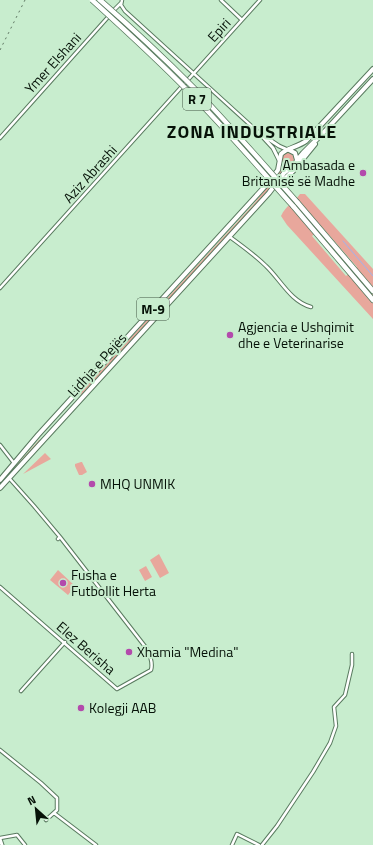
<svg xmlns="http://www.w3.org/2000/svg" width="373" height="845" font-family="'Titillium Web',sans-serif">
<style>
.green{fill:#e8a79c;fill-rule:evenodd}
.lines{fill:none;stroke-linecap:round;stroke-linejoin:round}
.stream{stroke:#a0b3ec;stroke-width:1}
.minor-casing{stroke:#597a5f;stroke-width:4.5}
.tertiary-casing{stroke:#597a5f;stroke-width:5}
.trunk-casing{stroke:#597a5f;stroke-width:6}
.motorway-casing{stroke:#597a5f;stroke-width:6}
.minor{stroke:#fff;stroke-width:2.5}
.tertiary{stroke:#fff;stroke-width:3}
.trunk{stroke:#fff;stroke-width:4}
.motorway{stroke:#fff;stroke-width:4.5}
.rail{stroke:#607864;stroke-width:1;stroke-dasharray:2 4;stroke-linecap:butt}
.motorway-bridge-casing{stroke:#597a5f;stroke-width:6;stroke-linecap:butt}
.motorway-bridge{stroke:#fff;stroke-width:4.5}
.poi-dot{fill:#b34aac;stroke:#c8edce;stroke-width:1.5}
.labels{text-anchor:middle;stroke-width:4;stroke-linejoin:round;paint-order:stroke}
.shield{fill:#c8edce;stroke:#405443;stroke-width:1}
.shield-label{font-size:13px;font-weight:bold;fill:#061208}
.street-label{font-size:14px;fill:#061208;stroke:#c8edce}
.poi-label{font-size:14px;fill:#061208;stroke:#c8edce;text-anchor:start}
.district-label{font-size:18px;font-weight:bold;letter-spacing:1px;fill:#061208;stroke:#c8edce}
</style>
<rect width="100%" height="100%" fill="#c8edce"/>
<path class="green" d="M282 159a6 6 0 1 1 12 0a6 6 0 1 1-12 0Z
M281,168L285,170L258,202L51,430L80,397L82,391L253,205L275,178Z
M300,194H305L373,269V319L287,225L281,216C286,205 294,203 300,194ZM322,227L357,267L346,276L312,236Z
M39,440H42L0,487V484Z
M45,453L51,459L23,474Z
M81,462H82L87,472L82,475H79L75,466V464Z
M159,554L169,573L160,578L150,560Z
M146,566L152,577L145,581L139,570Z
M58,570L75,586L68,595L50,580Z"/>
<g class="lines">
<path class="stream" d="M343,241L373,276"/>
<defs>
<path id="minor" d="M122,0L121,5L125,11L258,132
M221,0L242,20
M113,11L121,3
M0,138L109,16
M230,237C242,246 255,255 266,266C280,279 291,302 311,307
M0,288L260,0
M0,445L14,463
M9,478L34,506L60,537L58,539
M0,587L117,689L151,670C153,663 150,655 147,649L60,537
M21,691L65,642
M0,750L41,783L57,798V810L46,820
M54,813L96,845
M0,838L17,835L25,845
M232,845L237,834L259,845
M262,845L277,826L313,772L330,743L336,726L334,707L345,695L352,665V654"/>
<path id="tertiary" d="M258,132L279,146L288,150
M261,135L273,148L279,160
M0,839L2,845"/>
<path id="trunk" d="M289,150L295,153L297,160
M278,185L293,171L315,144
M0,480L38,435L268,183L278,170L281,154C287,148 298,147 306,141L373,69
M0,488L269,193L284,173L295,165L297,160L303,153L325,131L373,79"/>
<path id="motorway" d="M297,202L373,291
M293,206L373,300"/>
</defs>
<use href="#minor" class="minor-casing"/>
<use href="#tertiary" class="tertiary-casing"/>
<use href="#trunk" class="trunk-casing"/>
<use href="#motorway" class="motorway-casing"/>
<use href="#minor" class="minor"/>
<use href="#tertiary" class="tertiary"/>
<use href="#trunk" class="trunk"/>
<use href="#motorway" class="motorway"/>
<path class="rail" d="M0,50L25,0"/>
<defs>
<path id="motorway-bridge" d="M92,0C125,30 158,60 189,92C225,128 259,168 293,206
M100,0C132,28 163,57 193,87C229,124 263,164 297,202"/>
</defs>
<use href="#motorway-bridge" class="motorway-bridge-casing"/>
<use href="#motorway-bridge" class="motorway-bridge"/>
</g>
<g class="poi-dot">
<circle cx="363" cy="173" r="4"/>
<circle cx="230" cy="335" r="4"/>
<circle cx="92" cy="484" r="4"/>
<circle cx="63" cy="583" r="4"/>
<circle cx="129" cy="652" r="4"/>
<circle cx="81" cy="708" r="4"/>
</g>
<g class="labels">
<g class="shield">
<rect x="183" y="88" width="28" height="22" rx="3"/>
<rect x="137" y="298" width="32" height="22" rx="3"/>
</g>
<g class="shield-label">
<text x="197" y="104">R 7</text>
<text x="153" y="314">M-9</text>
</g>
<g class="street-label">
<text transform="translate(219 30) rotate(-48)" y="5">Epiri</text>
<text transform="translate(53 63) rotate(-48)" y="5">Ymer Elshani</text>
<text transform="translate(90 174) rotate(-48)" y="5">Aziz Abrashi</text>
<text transform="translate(97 365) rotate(-48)" y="5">Lidhja e Pejës</text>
<text transform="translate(86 648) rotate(41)" y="5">Elez Berisha</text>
</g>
<g class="poi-label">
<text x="355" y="170" text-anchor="end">Ambasada e<tspan x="355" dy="16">Britanisë së Madhe</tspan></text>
<text x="238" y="332">Agjencia e Ushqimit<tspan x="238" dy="16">dhe e Veterinarise</tspan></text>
<text x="100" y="489">MHQ UNMIK</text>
<text x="71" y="580">Fusha e<tspan x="71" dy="16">Futbollit Herta</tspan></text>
<text x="137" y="657">Xhamia "Medina"</text>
<text x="89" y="713">Kolegji AAB</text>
</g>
<g class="district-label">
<text x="252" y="138">ZONA INDUSTRIALE</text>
</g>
</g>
<g transform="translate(36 809) rotate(333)" stroke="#c8edce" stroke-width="3" paint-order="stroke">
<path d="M0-3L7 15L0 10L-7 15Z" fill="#061208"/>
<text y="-6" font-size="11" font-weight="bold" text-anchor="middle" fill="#061208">N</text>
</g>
</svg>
